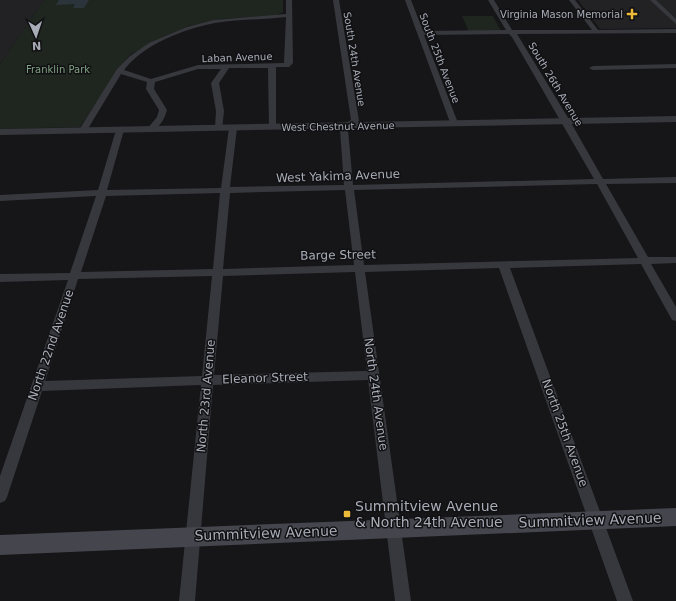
<svg xmlns="http://www.w3.org/2000/svg" width="676" height="601" font-family="'DejaVu Sans',sans-serif">
<style>
.built{fill:#222225}
.green{fill:#1e261f}
.water{fill:#2c343b}
.lines{fill:none;stroke-linecap:round;stroke-linejoin:round}
.minor{fill:#37383d;fill-rule:evenodd}
.tertiary{fill:#37383d;fill-rule:evenodd}
.secondary{fill:#45464d;fill-rule:evenodd}
.poi-dot{fill:#ecbb3a;stroke:#111113;stroke-width:1.5}
.labels{text-anchor:middle;stroke-width:3;stroke-linejoin:round;paint-order:stroke}
.far-poi-label{font-size:10px;fill:#a8acb7;stroke:#111113;text-anchor:end}
.far-street-label{font-size:10px;fill:#a8acb7;stroke:#111113}
.far-park-label{font-size:10px;fill:#80a284;stroke:#111113}
.street-label{font-size:12px;fill:#a8acb7;stroke:#111113}
.near-poi-label{font-size:14px;fill:#a8acb7;stroke:#111113;text-anchor:start}
.near-street-label{font-size:14px;fill:#a8acb7;stroke:#111113}
</style>
<rect width="100%" height="100%" fill="#161618"/>
<path class="built" d="M0,0H44L0,64Z
M578,0H676V28L600,29Z"/>
<path class="green" d="M44,0H283V12L275,16L221,19L189,26L131,54L124,62L80,127L0,129V64Z
M462,16H493L501,31L469,32Z"/>
<path class="water" d="M59,0H89L84,8H73L75,4L56,5Z"/>
<g class="lines">
<path class="minor" d="M286,0H292L293,63L289,67H276V129H270L269,127L268,68H229L219,83L224,111L222,130H216L215,128L216,111L211,83L221,69H198L155,82L154,89L167,110C165,118 159,129 151,131L147,129L157,117L159,110L146,89L147,82L121,74L86,132H83L79,130L117,69L130,56L149,43L187,27L214,20L286,14ZM286,17L284,63L198,65L151,79L124,70C144,44 184,29 215,23C239,19 262,20 286,17Z
M333,0H339L359,121L348,130L353,185L594,179L512,37L509,34L424,35L458,123L457,125H451L405,0H411L423,31L506,30L488,0H494L512,30H592L569,0H575L598,30L676,29V33L517,34L570,121L603,179L676,177V183L606,184L648,257H676V263L651,264L676,307V321L672,320L641,264L510,268L633,601H617L499,268L365,272L411,601H395L368,380L213,385L195,601H179L201,385L42,391L7,497L5,501L0,503V476L68,280L0,282V274L70,273L96,196L0,201V195L98,190L116,130L120,128L124,130L107,190L221,188L229,128L233,126L237,128L230,187L344,185L340,130L344,124L351,120ZM597,184L638,258L364,265L354,190ZM345,190L354,265L223,269L230,193ZM220,193L213,269L81,272L106,196ZM355,272L367,371L214,375L223,276ZM212,276L202,376L45,381L78,279Z
M650,0H656L676,19V24Z
M676,64V68L593,70L589,68L593,66Z"/>
<path class="tertiary" d="M676,116V122L0,135V129Z"/>
<path class="secondary" d="M676,508V526L0,555V535Z"/>
</g>
<g class="poi-dot">
<path d="M630 8h4v4h4v4h-4v4h-4v-4h-4v-4h4z"/>
<rect x="343" y="510" width="8" height="8" rx="2"/>
</g>
<g class="labels">
<g class="far-poi-label">
<text x="623" y="18">Virginia Mason Memorial</text>
</g>
<g class="far-street-label">
<text transform="translate(237 57) rotate(-2)" y="4">Laban Avenue</text>
<text transform="translate(440 58) rotate(69)" y="4">South 25th Avenue</text>
<text transform="translate(355 59) rotate(81)" y="4">South 24th Avenue</text>
<text transform="translate(556 84) rotate(59)" y="4">South 26th Avenue</text>
<text transform="translate(338 126) rotate(-1)" y="4">West Chestnut Avenue</text>
</g>
<g class="far-park-label">
<text x="58" y="73">Franklin Park</text>
</g>
<g class="street-label">
<text transform="translate(338 176) rotate(-2)" y="4">West Yakima Avenue</text>
<text transform="translate(338 255) rotate(-1)" y="4">Barge Street</text>
<text transform="translate(51 345) rotate(-71)" y="4">North 22nd Avenue</text>
<text transform="translate(265 378) rotate(-2)" y="4">Eleanor Street</text>
<text transform="translate(376 394) rotate(82)" y="4">North 24th Avenue</text>
<text transform="translate(206 396) rotate(-85)" y="4">North 23rd Avenue</text>
<text transform="translate(565 433) rotate(70)" y="4">North 25th Avenue</text>
</g>
<g class="near-poi-label">
<text x="355" y="511">Summitview Avenue<tspan x="355" dy="16">&amp; North 24th Avenue</tspan></text>
</g>
<g class="near-street-label">
<text transform="translate(590 520) rotate(-2)" y="5">Summitview Avenue</text>
<text transform="translate(266 533) rotate(-2)" y="5">Summitview Avenue</text>
</g>
</g>
<g transform="translate(36 36) rotate(177)" stroke="#111113" stroke-width="3" paint-order="stroke">
<path d="M0-3L7 15L0 10L-7 15Z" fill="#a8acb7"/>
<text y="-6" font-size="11" font-weight="bold" text-anchor="middle" fill="#a8acb7">N</text>
</g>
</svg>
